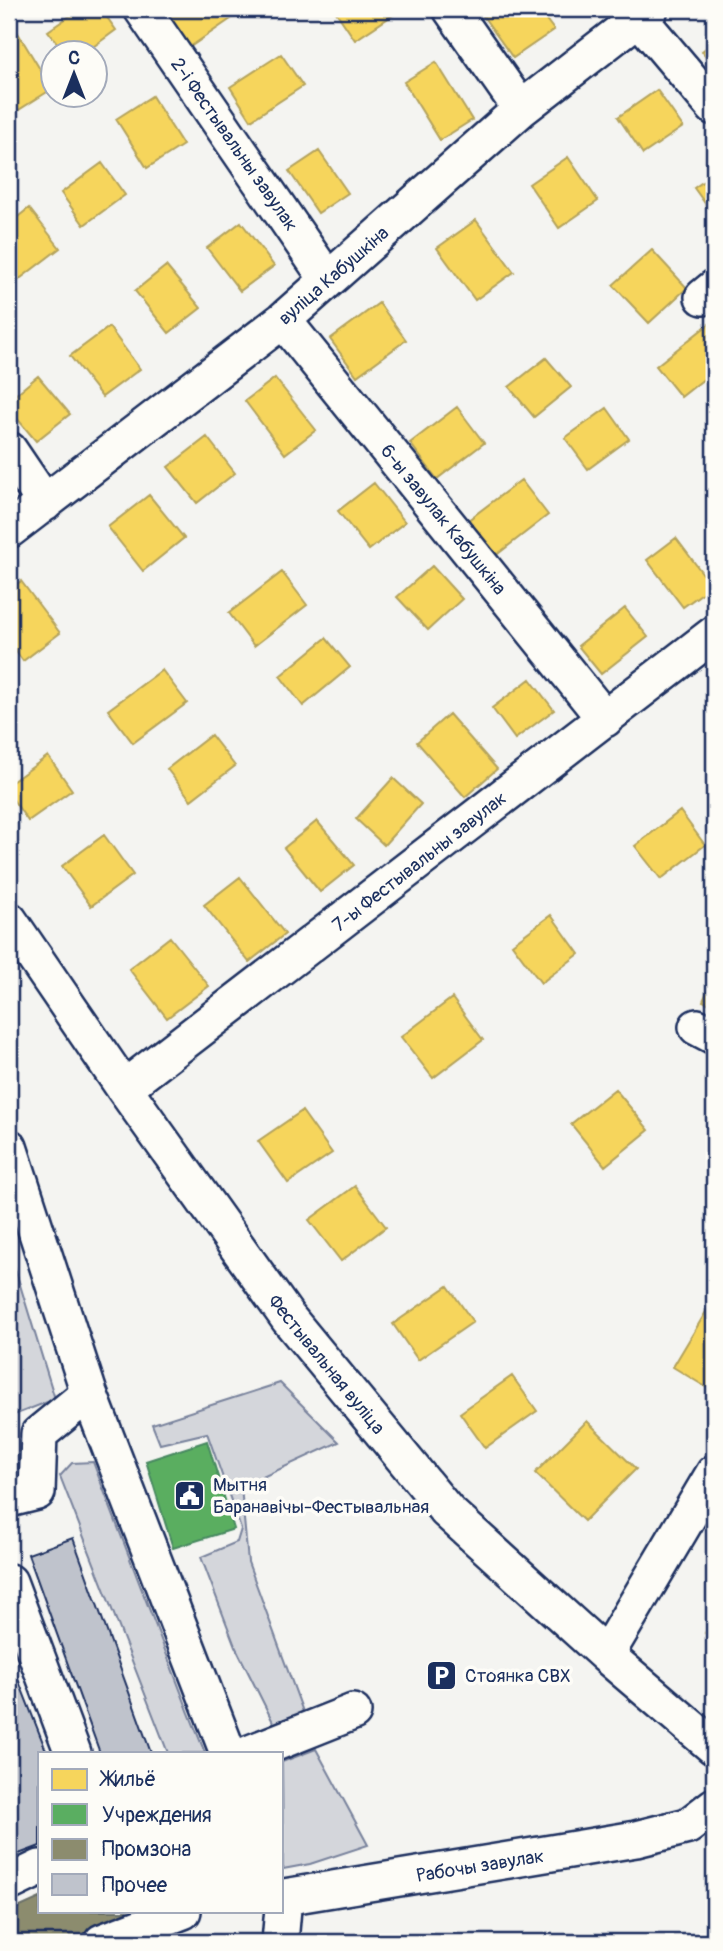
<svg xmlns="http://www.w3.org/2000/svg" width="723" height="1951" font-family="Pangolin,sans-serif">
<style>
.green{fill:#d4d6db;stroke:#78829c;stroke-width:2}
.homes{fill:#f6d55c;stroke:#b4a35d;stroke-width:2}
.public{fill:#5aae61;stroke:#478860;stroke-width:2}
.industry{fill:#8c8c6e;stroke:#6a7069;stroke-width:2}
.building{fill:#bfc3cc;stroke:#1b2f5e;stroke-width:2}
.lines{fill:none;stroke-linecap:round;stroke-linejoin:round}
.minor-casing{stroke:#1b2f5e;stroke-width:40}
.minor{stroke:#fdfcf7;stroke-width:35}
.labels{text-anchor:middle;stroke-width:7;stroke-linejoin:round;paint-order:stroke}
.street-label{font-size:19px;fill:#1b2f5e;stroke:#fdfcf7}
.poi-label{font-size:19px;fill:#1b2f5e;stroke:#fdfcf7;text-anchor:start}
</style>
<rect width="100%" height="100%" fill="#f4f4f1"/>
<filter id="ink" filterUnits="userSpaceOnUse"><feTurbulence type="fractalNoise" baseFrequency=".0143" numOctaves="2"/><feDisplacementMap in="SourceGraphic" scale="14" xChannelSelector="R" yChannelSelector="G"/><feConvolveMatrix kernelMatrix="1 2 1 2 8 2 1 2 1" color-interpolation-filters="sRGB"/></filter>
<g filter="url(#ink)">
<path class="green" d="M9,1249L55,1399L9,1417Z
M280,1383L339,1442L241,1487L248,1562L306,1720L277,1730L235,1646L201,1557L237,1542L241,1529L207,1433L160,1444L152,1424Z
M93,1462L189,1713L205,1753H168L60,1476L72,1463Z
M316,1749L368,1845L310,1864L283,1869L282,1762Z"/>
<path class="homes" d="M80,9H101L116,30L86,52H64L48,31Z
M175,9H239L241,12L187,49L165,16Z
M334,9H402L355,40Z
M478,9H538L554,30L513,58Z
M18,33L52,89L17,111L9,98V39Z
M714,42V67L702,51Z
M281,54L303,86L251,120L230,87Z
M436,62L472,120L440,140L404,82Z
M657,90L683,127L643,154L618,117Z
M152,96L183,145L147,168L116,119Z
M319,151L348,193L318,213L289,171Z
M568,157L598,201L559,228L529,184Z
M102,163L125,195L84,225L61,193Z
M714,174V216L694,188Z
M29,208L60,248L17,281L9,269V224Z
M476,220L514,272L475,300L437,248Z
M241,222L274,266L240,291L207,248Z
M652,250L687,288L649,323L613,285Z
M166,266L201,308L169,333L135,291Z
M379,303L406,340L357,376L330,339Z
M709,324L714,330V371L681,397L656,366Z
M109,327L140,369L102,397L70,356Z
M546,358L571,387L534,417L509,387Z
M38,376L70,414L36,441L9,409V400Z
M275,378L316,430L285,454L245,401Z
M457,407L484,443L437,479L410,443Z
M607,408L629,439L588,469L565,438Z
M207,437L235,473L197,503L168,467Z
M521,480L548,515L490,560L463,524Z
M374,483L405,522L369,550L338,511Z
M149,495L184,538L143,571L108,527Z
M676,538L712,586L683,607L647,560Z
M432,566L462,599L428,630L397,597Z
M282,572L307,605L254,646L229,613Z
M21,581L60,633L23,661L9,642V590Z
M625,608L648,637L601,674L578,646Z
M326,638L350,667L303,706L280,676Z
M162,670L187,703L133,743L108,710Z
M530,679L554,710L515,739L492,708Z
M449,714L497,769L465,797L417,742Z
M211,735L235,766L191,800L167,769Z
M48,756L72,790L28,821L9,794V784Z
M393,778L421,804L384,845L356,819Z
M680,811L705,845L661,879L635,846Z
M317,821L354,865L320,892L284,848Z
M104,835L133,875L91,906L62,866Z
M240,877L285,934L249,962L204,905Z
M551,915L579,954L541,983L512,944Z
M170,937L209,986L167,1018L129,969Z
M714,976V1006L703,1001Z
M452,998L483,1040L433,1078L401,1037Z
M615,1089L649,1130L605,1166L571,1124Z
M302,1111L332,1153L288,1183L258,1141Z
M355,1186L386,1227L341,1261L309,1220Z
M448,1286L473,1322L418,1360L393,1324Z
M710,1305L714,1307V1392L673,1367Z
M512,1376L537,1411L485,1448L460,1413Z
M587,1421L636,1469L584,1521L535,1473Z
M714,1619V1639L705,1633Z"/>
<path class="public" d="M207,1441L234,1529L173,1548L146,1461Z"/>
<path class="industry" d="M40,1898V1911H149L75,1942H9V1912Z"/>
<path class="building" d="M73,1538L151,1753H100L28,1554Z
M9,1656L47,1753H40V1846L11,1857L9,1851Z"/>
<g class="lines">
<defs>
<path id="minor" d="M142,9L328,280
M451,9L521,109
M638,17L714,107
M703,297L714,288
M283,320L605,719
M9,450L45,503
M9,530L283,320L521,109L650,9
M9,920L124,1088L288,1318L447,1511L606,1655L714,1747
M697,1027L714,1036
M124,1088L714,634
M9,1147L89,1393L228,1753
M9,1499L37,1492L39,1434L89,1393
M9,1582L73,1753
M606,1655L714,1473
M250,1753L353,1712
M9,1883L40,1868
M102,1942L183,1911
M280,1942L284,1897L636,1839L688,1826L714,1806"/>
</defs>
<use href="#minor" class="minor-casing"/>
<use href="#minor" class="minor"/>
</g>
</g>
<defs>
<symbol id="civic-square" viewBox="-11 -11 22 22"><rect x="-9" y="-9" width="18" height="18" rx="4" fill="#1b2f5e" stroke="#fdfcf7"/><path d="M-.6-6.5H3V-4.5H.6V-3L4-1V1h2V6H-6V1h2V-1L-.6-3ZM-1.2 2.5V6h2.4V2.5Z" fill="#fff"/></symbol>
<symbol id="parking-square" viewBox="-11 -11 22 22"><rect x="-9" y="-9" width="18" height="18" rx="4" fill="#1b2f5e" stroke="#fdfcf7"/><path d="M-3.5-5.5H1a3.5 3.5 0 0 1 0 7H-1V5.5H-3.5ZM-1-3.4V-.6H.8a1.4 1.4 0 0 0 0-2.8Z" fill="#fff"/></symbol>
</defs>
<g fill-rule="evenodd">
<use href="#civic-square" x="172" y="1478" width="35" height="35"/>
<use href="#parking-square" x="424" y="1658" width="35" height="35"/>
</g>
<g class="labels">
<g class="street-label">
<text transform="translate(235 144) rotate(55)" y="7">2-і Фестывальны завулак</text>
<text transform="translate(333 275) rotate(-41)" y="7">вуліца Кабушкіна</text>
<text transform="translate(444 519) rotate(51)" y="7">6-ы завулак Кабушкіна</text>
<text transform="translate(419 861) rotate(-38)" y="7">7-ы Фестывальны завулак</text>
<text transform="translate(327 1364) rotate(51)" y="7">Фестывальная вуліца</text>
<text transform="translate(480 1865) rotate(-9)" y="7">Рабочы завулак</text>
</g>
<g class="poi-label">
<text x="213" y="1491">Мытня<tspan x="213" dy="22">Баранавічы-Фестывальная</tspan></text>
<text x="465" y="1682">Стоянка СВХ</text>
</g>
</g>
<rect width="723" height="1951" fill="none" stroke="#fdfcf7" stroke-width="35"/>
<rect x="18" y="18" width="688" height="1916" fill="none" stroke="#1b2f5e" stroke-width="2.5" filter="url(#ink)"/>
<rect x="38" y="1752" width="245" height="161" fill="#fdfcf7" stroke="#a3aaba" stroke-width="2"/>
<rect x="52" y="1769" width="35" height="21" fill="#f6d55c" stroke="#a3aaba" stroke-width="2"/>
<text x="102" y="1786" font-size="21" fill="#1b2f5e">Жильё</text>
<rect x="52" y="1804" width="35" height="21" fill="#5aae61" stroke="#a3aaba" stroke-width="2"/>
<text x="102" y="1822" font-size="21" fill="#1b2f5e">Учреждения</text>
<rect x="52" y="1839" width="35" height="21" fill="#8c8c6e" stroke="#a3aaba" stroke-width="2"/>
<text x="102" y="1856" font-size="21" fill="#1b2f5e">Промзона</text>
<rect x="52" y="1874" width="35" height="21" fill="#bfc3cc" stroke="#a3aaba" stroke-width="2"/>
<text x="102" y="1892" font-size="21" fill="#1b2f5e">Прочее</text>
<g transform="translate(74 74)"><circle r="33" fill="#fdfcf7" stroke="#a3aaba" stroke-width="2"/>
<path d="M0-5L12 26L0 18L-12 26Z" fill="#1b2f5e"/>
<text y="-10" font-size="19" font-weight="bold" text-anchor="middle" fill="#1b2f5e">С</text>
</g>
</svg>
